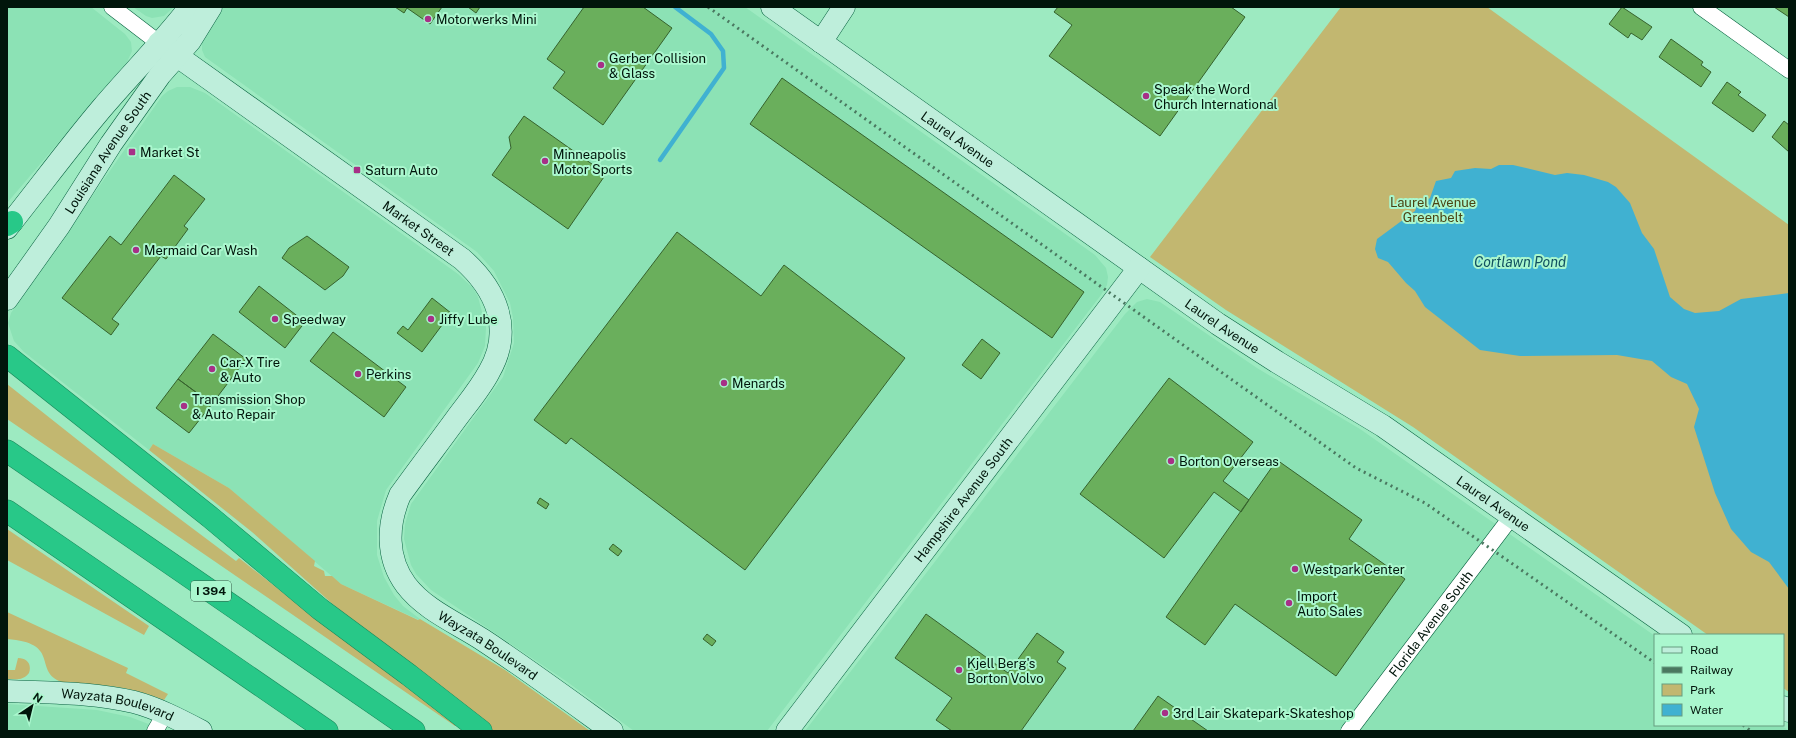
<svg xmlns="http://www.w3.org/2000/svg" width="1796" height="738" font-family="'Public Sans',sans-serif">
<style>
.built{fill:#8ce2b5}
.green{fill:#c2b770}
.water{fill:#40b1d1}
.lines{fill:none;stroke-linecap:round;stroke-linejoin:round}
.stream{stroke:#40b1d1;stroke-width:4.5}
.building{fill:#6aaf5c;stroke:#36622d}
.street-casing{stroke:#086240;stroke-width:17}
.secondary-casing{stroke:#086240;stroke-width:23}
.highway-casing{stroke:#1a895c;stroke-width:23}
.street{stroke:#fff;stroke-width:16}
.secondary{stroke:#beeedb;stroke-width:22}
.highway{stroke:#28c888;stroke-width:22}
.rail{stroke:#4a7860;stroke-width:3;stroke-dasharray:2 4;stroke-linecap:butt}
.poi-dot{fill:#a73087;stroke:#aaf7ce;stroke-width:1.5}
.labels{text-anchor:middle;stroke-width:4;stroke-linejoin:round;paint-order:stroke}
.shield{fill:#aaf7ce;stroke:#345946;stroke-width:1}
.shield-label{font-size:12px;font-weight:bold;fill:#01150b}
.poi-label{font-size:13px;fill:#01150b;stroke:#aaf7ce;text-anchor:start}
.street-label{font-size:13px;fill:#01150b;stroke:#aaf7ce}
.park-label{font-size:13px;fill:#4b4313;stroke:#aaf7ce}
.water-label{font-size:14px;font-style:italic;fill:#115162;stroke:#aaf7ce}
</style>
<rect width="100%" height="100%" fill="#9deac1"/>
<path class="built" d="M7,7H91L125,34L131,42L132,51L127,62L7,203Z
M133,7H174L164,16L152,18L146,16Z
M224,7H745L1095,255L1106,268L1108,277L1107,285L1101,295L767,731H634L566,681L431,590L416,574L411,565L404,539L405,524L411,504L503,377L514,343L513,318L510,303L494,271L477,252L205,57L202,50V41Z
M177,87H190L205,93L458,274L473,288L478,297L486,327L485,346L478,363L386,490L377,521V555L384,577L394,595L403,606L420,619L419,620L341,584L229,488L153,444L149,450L24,352L14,341L8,323L11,313L162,96L168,91Z
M1147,299L1160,302L1257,368L1360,429L1655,636V725H1781L1789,731H805L1125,314L1137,302Z
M7,704L97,710L130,717L167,731H7Z"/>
<path class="green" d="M1341,7H1487L1789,225V692L1783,688V635H1708L1413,427L1226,310L1150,257Z
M7,384L132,483L236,561L239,558L306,611L458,721L455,726L7,419Z
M153,444L229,488L315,561L314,566L324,571L325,576H332L341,584L418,620L420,619L505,670L590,731H491L356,625L252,532L149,450Z
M7,529L149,626L144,635L7,560Z
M7,612L128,668L126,673L168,694L164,700C143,692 123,687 101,685C88,684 70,686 59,681C34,669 60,643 7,639Z
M18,658C27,658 32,664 29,673C23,681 16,679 7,679V670H15Z"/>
<path class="water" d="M1499,165H1513L1555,175L1567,173L1584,175L1608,182L1616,187L1630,203L1642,233L1654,249L1670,297L1684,309L1695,313L1719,311L1741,299L1789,293V589L1769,562L1751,552L1731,529L1715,493L1694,427L1699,409L1687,384L1671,377L1652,361L1617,355L1520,356L1480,350L1425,307L1415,291L1406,283L1388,262L1378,258L1375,249L1377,239L1415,211L1417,205L1430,198L1436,181L1451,178L1455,171L1475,168L1491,169Z"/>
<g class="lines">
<path class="stream" d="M660,160L724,68L723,51L711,34L675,7"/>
</g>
<path class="building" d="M395,7H442L430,24L407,8L404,13Z
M468,7H480L476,13Z
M584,7H643L672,28L603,125L553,88L565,72L547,59Z
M1058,7H1231L1245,17L1160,136L1049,56L1072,25L1054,12Z
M1622,7L1652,27L1642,40L1631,33L1628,38L1609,24Z
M1774,7H1789V17Z
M1671,39L1703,62L1701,65L1711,72L1701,87L1659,57Z
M782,78L1084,292L1052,338L750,124Z
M1727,82L1741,92L1738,95L1766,115L1753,132L1712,103Z
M524,116L606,174L568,229L492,175L511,148L509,137Z
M1784,121L1789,125V152L1772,137Z
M174,175L205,199L184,226L188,229L166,259L161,256L112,319L119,324L111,335L62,298L110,236L121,245Z
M677,232L761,296L784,265L905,358L745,570L571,438L566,444L534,420Z
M307,236L349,267L343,276L325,290L282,258L289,248Z
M259,286L305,322L285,348L239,312Z
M432,298L451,313L422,352L397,333L403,326L408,330Z
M333,332L406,387L384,417L310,361Z
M213,334L246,359L212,404L178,379Z
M982,339L1000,353L981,379L962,365Z
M1169,378L1253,442L1223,481L1249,500L1241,512L1214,492L1164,558L1080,494Z
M178,379L212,404L189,433L156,408Z
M1277,460L1362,520L1349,539L1405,579L1336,676L1235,604L1205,645L1166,617Z
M540,498L549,504L546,509L537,503Z
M613,544L622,551L618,556L609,549Z
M926,614L1008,673L1037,633L1064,652L1057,662L1066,668L1021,731H952L936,720L952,698L895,658Z
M707,634L716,641L712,646L703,639Z
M1158,696L1208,731H1133Z"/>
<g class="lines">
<defs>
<g id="street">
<path d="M112,7L159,43"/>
<path d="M1701,7L1789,70"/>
<path d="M155,731L165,714"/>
<path id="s1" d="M1349,731L1512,516"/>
</g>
<g id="secondary">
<path id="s2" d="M772,7L1218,324L1277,362L1383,426L1681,635"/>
<path d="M821,42L844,7"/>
<path id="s3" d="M159,43L462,259C496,289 514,329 489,372C480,389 467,404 456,419C437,445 418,470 400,495C387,525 386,558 406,585C425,610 457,623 483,640C527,669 569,700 612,731"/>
<path d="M7,228C39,188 69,147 102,108C131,74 163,42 190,7"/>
<path id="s4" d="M7,299L59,226L111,144L160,75L190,41L211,7"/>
<path id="s5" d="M7,691C50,693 92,692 134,702C157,708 180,720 201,731"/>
<path d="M1783,707L1789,711"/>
<path id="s6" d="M787,731L1139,268"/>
</g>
<path id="highway" d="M7,225L12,222
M7,356L210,517L320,609L409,675L481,731
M7,451L414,731
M7,511L327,731"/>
</defs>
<use href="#street" class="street-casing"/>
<use href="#secondary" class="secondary-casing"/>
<use href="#highway" class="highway-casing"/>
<use href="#street" class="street"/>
<use href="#secondary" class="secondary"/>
<use href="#highway" class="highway"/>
<path class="rail" d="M708,7L1356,468L1425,503L1655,663
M1743,725L1751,731"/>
</g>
<g class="poi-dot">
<circle cx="428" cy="19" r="4"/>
<circle cx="601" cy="65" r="4"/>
<circle cx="1146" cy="96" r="4"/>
<rect x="128" y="148" width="8" height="8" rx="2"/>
<circle cx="545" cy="161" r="4"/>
<rect x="353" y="166" width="8" height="8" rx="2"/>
<circle cx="136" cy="250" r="4"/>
<circle cx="275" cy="319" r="4"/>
<circle cx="431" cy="319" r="4"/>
<circle cx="212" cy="369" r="4"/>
<circle cx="358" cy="374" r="4"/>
<circle cx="724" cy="383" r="4"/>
<circle cx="184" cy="406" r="4"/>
<circle cx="1171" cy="461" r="4"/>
<circle cx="1295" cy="569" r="4"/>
<circle cx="1289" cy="603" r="4"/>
<circle cx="959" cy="670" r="4"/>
<circle cx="1165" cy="713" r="4"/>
</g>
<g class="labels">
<rect class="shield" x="191" y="581" width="40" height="20" rx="3"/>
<g class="shield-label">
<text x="211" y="595">I 394</text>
</g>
<g class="poi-label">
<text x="436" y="24">Motorwerks Mini</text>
<text x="609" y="63">Gerber Collision<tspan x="609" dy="15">&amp; Glass</tspan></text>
<text x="1154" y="94">Speak the Word<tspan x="1154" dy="15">Church International</tspan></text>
<text x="140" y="157">Market St</text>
<text x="553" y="159">Minneapolis<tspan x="553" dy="15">Motor Sports</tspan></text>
<text x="365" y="175">Saturn Auto</text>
<text x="144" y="255">Mermaid Car Wash</text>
<text x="283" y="324">Speedway</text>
<text x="439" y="324">Jiffy Lube</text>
<text x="220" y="367">Car-X Tire<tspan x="220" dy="15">&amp; Auto</tspan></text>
<text x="366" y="379">Perkins</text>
<text x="732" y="388">Menards</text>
<text x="192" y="404">Transmission Shop<tspan x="192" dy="15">&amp; Auto Repair</tspan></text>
<text x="1179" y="466">Borton Overseas</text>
<text x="1303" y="574">Westpark Center</text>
<text x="1297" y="601">Import<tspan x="1297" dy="15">Auto Sales</tspan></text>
<text x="967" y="668">Kjell Berg's<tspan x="967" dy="15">Borton Volvo</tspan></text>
<text x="1173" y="718">3rd Lair Skatepark-Skateshop</text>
</g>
<g class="street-label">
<text dy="5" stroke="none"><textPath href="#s2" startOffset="228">Laurel Avenue</textPath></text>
<text dy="5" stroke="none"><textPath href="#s4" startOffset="178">Louisiana Avenue South</textPath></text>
<text dy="5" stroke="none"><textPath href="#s3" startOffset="319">Market Street</textPath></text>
<text dy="5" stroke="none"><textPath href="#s2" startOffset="552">Laurel Avenue</textPath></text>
<text dy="5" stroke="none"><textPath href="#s6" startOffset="291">Hampshire Avenue South</textPath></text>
<text dy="5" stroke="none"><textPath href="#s2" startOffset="876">Laurel Avenue</textPath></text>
<text dy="5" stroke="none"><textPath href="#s1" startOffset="135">Florida Avenue South</textPath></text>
<text dy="5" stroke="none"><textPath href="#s3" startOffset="848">Wayzata Boulevard</textPath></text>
<text dy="5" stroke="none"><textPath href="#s5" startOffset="112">Wayzata Boulevard</textPath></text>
</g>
<g class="park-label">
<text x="1433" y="207">Laurel Avenue<tspan x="1433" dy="15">Greenbelt</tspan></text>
</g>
<g class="water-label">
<text x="1520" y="267">Cortlawn Pond</text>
</g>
</g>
<rect width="1796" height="738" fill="none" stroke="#01150b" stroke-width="16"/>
<rect x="1654" y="634" width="130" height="92" fill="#aaf7ce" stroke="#669d80"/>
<rect x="1662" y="647" width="20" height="6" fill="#beeedb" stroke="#669d80"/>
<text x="1690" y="654" font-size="12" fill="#01150b">Road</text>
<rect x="1662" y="667" width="20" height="6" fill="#4a7860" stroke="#669d80"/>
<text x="1690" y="674" font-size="12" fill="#01150b">Railway</text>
<rect x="1662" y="684" width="20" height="12" fill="#c2b770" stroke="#669d80"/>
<text x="1690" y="694" font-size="12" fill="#01150b">Park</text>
<rect x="1662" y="704" width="20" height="12" fill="#40b1d1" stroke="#669d80"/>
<text x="1690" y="714" font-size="12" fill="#01150b">Water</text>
<g transform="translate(32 706) rotate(35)" stroke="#aaf7ce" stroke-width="3" paint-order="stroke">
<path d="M0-3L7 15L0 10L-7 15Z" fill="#01150b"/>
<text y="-6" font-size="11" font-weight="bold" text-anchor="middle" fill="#01150b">N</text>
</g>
</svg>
